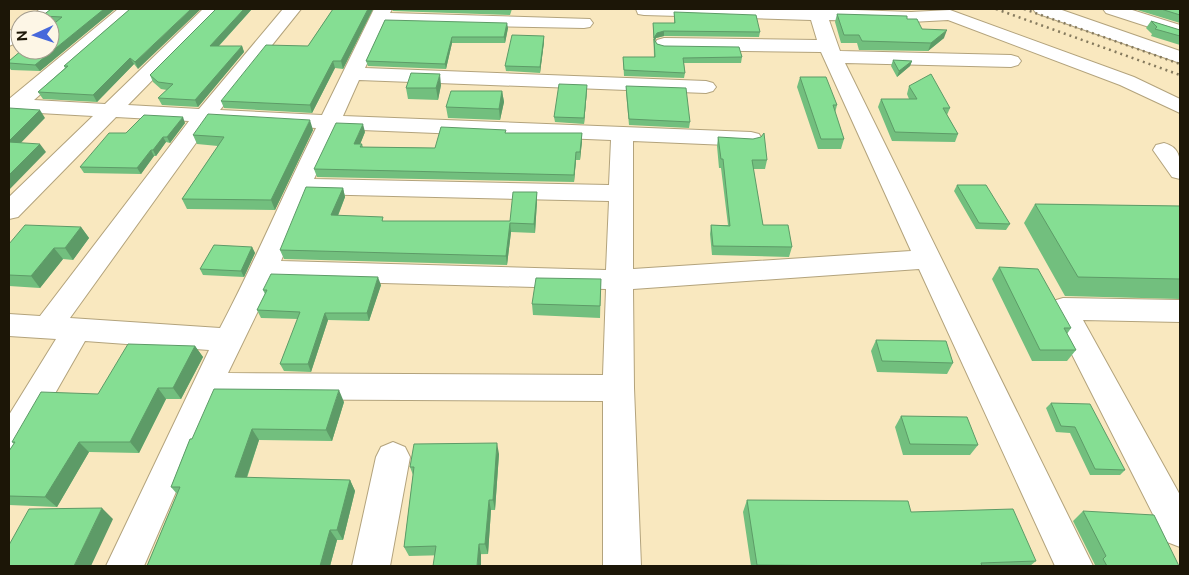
<svg xmlns="http://www.w3.org/2000/svg" width="1189" height="575" font-family="'Public Sans',sans-serif">
<style>
.lines{fill:none;stroke-linecap:round;stroke-linejoin:round}
.minor-casing{stroke:#b3a37c;stroke-width:2}
.minor{fill:#fff;fill-rule:evenodd}
.rail{stroke:#857a5e;stroke-width:2.5;stroke-dasharray:2 4;stroke-linecap:butt}
.wall{fill:#72bf7e}
.shaded-wall{fill:#5d9b67}
.building{fill:#85de93;stroke:#5d9b67}
</style>
<rect width="100%" height="100%" fill="#f9e8bf"/>
<g class="lines">
<defs>
<path id="minor" d="M40,9H60L48,20H27Z
M118,9H137L34,100L105,104L203,9H222L128,105L199,109L283,9H301L220,110L322,115L374,9H392L390,13L590,19L593,23L590,27L584,28L385,24L365,68L706,81L713,83L716,87L713,91L706,93L359,80L343,116L751,132L759,134L762,139L759,144L751,146L633,141V269L911,251L821,52L664,50L657,48L655,44L657,40L664,38L817,40L811,20L644,15L638,14L636,9H825L911,12L950,10L1134,77L1180,99V113L1120,85L948,20L911,22L829,20L840,51L1011,55L1018,57L1021,61L1018,65L1011,67L845,63L1093,566H1055L919,269L633,289L634,388L641,566H603V401L216,399L144,566H106L209,350L85,341L21,453L9,457V415L56,339L9,336V314L40,316L189,121L116,117L18,217L9,219V197L93,116L21,112L9,117V99ZM211,122L316,128C283,194 255,262 220,328L70,318ZM337,129L611,140L609,185L314,179ZM308,194L609,201L606,270L281,261ZM273,280L606,289L603,375L228,373Z
M1033,9H1059L1180,51V63L1036,13Z
M1103,9H1129L1180,25V37L1106,13Z
M20,26V41L9,46V31Z
M1164,143C1183,148 1180,163 1180,179L1172,177L1153,150L1156,145Z
M1063,298L1180,300V322L1083,320L1180,495V547L1167,542L1049,309L1053,301Z
M393,442L405,447L410,457L390,566H352L376,457L381,447Z"/>
</defs>
<use href="#minor" class="minor-casing"/>
<use href="#minor" class="minor"/>
<path class="rail" d="M996,9L1180,75
M1024,9L1180,64"/>
</g>
<path class="wall" d="M51,9H115L40,71L11,70L9,67V61L55,23H50V20H44L42,16Z
M130,9L138,69L134,64L97,102L43,99L38,92L65,68L64,66Z
M216,9H252L219,46H242L244,52L198,107L162,105L158,98L167,90L161,89L153,82L150,75Z
M333,9H373L343,69L335,68L312,113L224,108L221,101L308,46Z
M392,9H512L510,15L393,11Z
M1134,9H1180V23Z
M674,12L760,32L759,37L664,36L656,38L655,41L657,44L664,46L742,57L741,63H684L685,73L684,78L624,76L623,57H654L653,23H674Z
M837,14L907,19L922,29L944,38L928,51L859,50L857,43H841L835,22Z
M385,20L508,28L505,43H452L446,69L368,66L366,61Z
M1151,21L1180,30V45L1151,36L1152,34L1146,28Z
M544,36V42L540,73L506,71L505,66Z
M893,60L912,61L910,66L897,77L891,66Z
M800,77L837,105L835,113L844,139L841,149H818L797,87Z
M441,85L438,100L408,99L406,88Z
M626,86L690,122L689,128L629,125L626,92Z
M909,86L950,108L947,115L958,134L955,142L892,141L878,107L881,99H909L907,94Z
M587,90L584,124L555,122L554,117Z
M502,91L504,102L500,120L448,118L446,107Z
M185,123L170,143L166,142L156,156H154L141,174L84,173L80,167L126,133Z
M313,130L275,210L187,209L182,199L218,146L197,144L193,135Z
M365,132L360,144H362L363,147L435,148L506,133H582V141L580,160H576L574,182L317,177L314,169Z
M718,137L767,160L765,169H753L763,225L792,247L789,257L712,255L710,234L711,225H728L721,168H719L717,146Z
M957,185L1010,224L1006,230L976,229L954,191Z
M343,188L345,197L338,216L384,221H510L537,192V201L535,233L511,232L507,265L284,259L280,250Z
M1035,204L1180,206V299L1065,296L1024,223Z
M81,227L89,238L73,260L63,259L40,288L9,286V244Z
M252,247L255,253L244,277L203,275L200,269Z
M999,267L1071,328L1067,334L1076,350L1067,361H1032L992,279Z
M601,279L600,318L533,315L532,304Z
M381,285L369,321L328,320L311,372L284,371L280,364L298,319L261,318L257,310L265,294L263,290Z
M876,340L953,363L947,374L877,372L871,351Z
M195,346L203,357L181,399H166L139,453L89,452L57,507L9,505V451L14,444L12,442L98,394Z
M344,402L332,441L259,440L247,478L350,480L355,491L343,540H337L330,566H147L177,494L171,487L190,439Z
M1051,403L1125,470L1120,475H1090L1070,433L1056,432L1046,408Z
M901,416L978,445L970,455H903L895,427Z
M499,454L495,510H491L488,554L409,556L404,547L413,475L410,467Z
M747,500L911,512L1036,561L1030,566H751L743,512Z
M1083,511L1179,566H1094L1095,565L1073,521Z"/>
<path class="shaded-wall" d="M104,9H115L40,71L35,65Z
M191,9H201L138,69L135,62Z
M244,9H252L213,52L210,46Z
M368,9H373L343,69L341,61Z
M507,23L508,28L505,43L504,37Z
M947,30L944,38L928,51L931,43Z
M664,31V36L656,38L654,43V39L653,44L654,38L657,33Z
M544,36V42L540,73V67Z
M452,37V43L446,69L445,64Z
M242,46L244,52L198,107L195,100Z
M130,58L134,64L97,102L93,95Z
M333,61L335,68L312,113L310,105Z
M912,61L910,66L897,77L899,71Z
M440,74L441,85L438,100L436,88Z
M587,85V90L584,124V118Z
M502,91L504,102L500,120L499,109Z
M40,110L45,118L14,150L9,141Z
M183,117L185,123L170,143L167,137Z
M310,120L313,130L275,210L271,200Z
M363,124L365,132L357,152L354,144Z
M582,133V141L580,160V152Z
M163,137L166,142L156,156L153,150Z
M40,144L46,152L9,190V175Z
M151,150L154,156L141,174L137,168Z
M576,152V160L574,182V175Z
M343,188L345,197L334,225L331,215Z
M537,192V201L535,233L534,224Z
M510,223L511,232L507,265L506,256Z
M81,227L89,238L73,260L65,248Z
M252,247L255,253L244,277L241,271Z
M54,248L63,259L40,288L31,276Z
M378,277L381,285L369,321L367,313Z
M325,313L328,320L311,372L308,364Z
M195,346L203,357L181,399L173,388Z
M158,388L166,399L139,453L130,442Z
M339,390L344,402L332,441L326,430Z
M252,429L259,440L243,488L235,477Z
M79,442L89,452L57,507L45,497Z
M497,443L499,454L495,510L493,500Z
M350,480L355,491L343,540L337,530Z
M489,500L491,510L488,554L485,544Z
M102,508L113,519L91,566H74Z
M330,530L337,540L330,566H320Z
M479,544L481,554V566H477Z"/>
<path class="building" d="M51,9H104L35,65L9,63V61L22,50H50V27L62,17L42,16Z
M130,9H191L135,62L130,58L93,95L38,92L68,66H64Z
M216,9H244L210,46H242L195,100L158,98L173,84L158,82L150,75Z
M333,9H368L341,61H333L310,105L221,101L266,45L308,46Z
M1161,9H1180V15Z
M674,12L756,15L760,32L664,31L657,33L654,38L653,23H675Z
M837,14L907,16V19H917L922,29L947,30L931,43L862,41L859,35H844Z
M385,20L507,23L504,37H452L445,64L366,61Z
M1151,21L1180,30V36L1155,29L1157,27Z
M512,35L544,36L540,67L505,66Z
M654,39L657,44L664,46L739,47L742,57L683,58L685,73L624,70L623,57H655Z
M893,60L912,61L899,71Z
M411,73L440,74L436,88H406Z
M931,74L950,108H943L958,134L895,132L881,99H917L909,86Z
M800,77H826L837,105H833L844,139H821Z
M559,84L587,85L584,118L554,117Z
M626,86L686,88L690,122L629,119Z
M451,91H502L499,109L446,107Z
M9,108L40,110L9,141Z
M208,114L310,120L271,200L182,199L224,137L193,135Z
M144,115L183,117L167,137H163L153,150H151L137,168L80,167L109,133H126Z
M336,123L363,124L354,144H362L360,147L435,148L441,127L506,130L505,133H582L580,152H576L574,175L314,169Z
M764,133L767,160H752L763,225H788L792,247L713,246L711,225L730,226L723,159H721L718,137L753,139L761,137Z
M9,142L40,144L9,175Z
M957,185H986L1010,224L979,223Z
M306,187L343,188L331,215L383,217L382,221H510L513,192H537L534,224L510,223L506,256L280,250Z
M1035,204L1180,206V279L1078,277Z
M25,225L81,227L65,248H54L31,276L9,275V244Z
M214,245L252,247L241,271L200,269Z
M999,267L1038,269L1071,328H1064L1076,350H1040Z
M271,274L378,277L367,313H325L308,364H280L300,312L257,310L267,290H263Z
M536,278L601,279L600,306L532,304Z
M876,340L946,341L953,363L882,361Z
M128,344L195,346L173,388H158L130,442H79L45,497L9,496V451L15,442H12L41,392L98,394Z
M214,389L339,390L326,430L252,429L235,477L350,480L337,530H330L320,566H147L180,487H171L190,439H192Z
M1051,403L1090,404L1125,470L1095,469L1075,427L1061,426Z
M901,416L967,417L978,445L910,444Z
M497,443L493,500H489L485,544H479L477,566H433L436,546L404,547L414,467H410L414,444Z
M747,500L908,501L911,512L1013,509L1036,561L981,563L982,566H882L757,565Z
M102,508L74,566H9V545L29,509Z
M1083,511L1154,515L1179,566H1107L1103,559L1106,556Z"/>
<rect width="1189" height="575" fill="none" stroke="#1c1607" stroke-width="20"/>
<g transform="translate(35 35) rotate(267)"><circle r="24" fill="#fdf6e6" stroke="#a39c8d"/>
<path d="M0-4L9 19L0 12L-9 19Z" fill="#4768db"/>
<text y="-8" font-size="14" font-weight="bold" text-anchor="middle" fill="#1c1607">N</text>
</g>
</svg>
